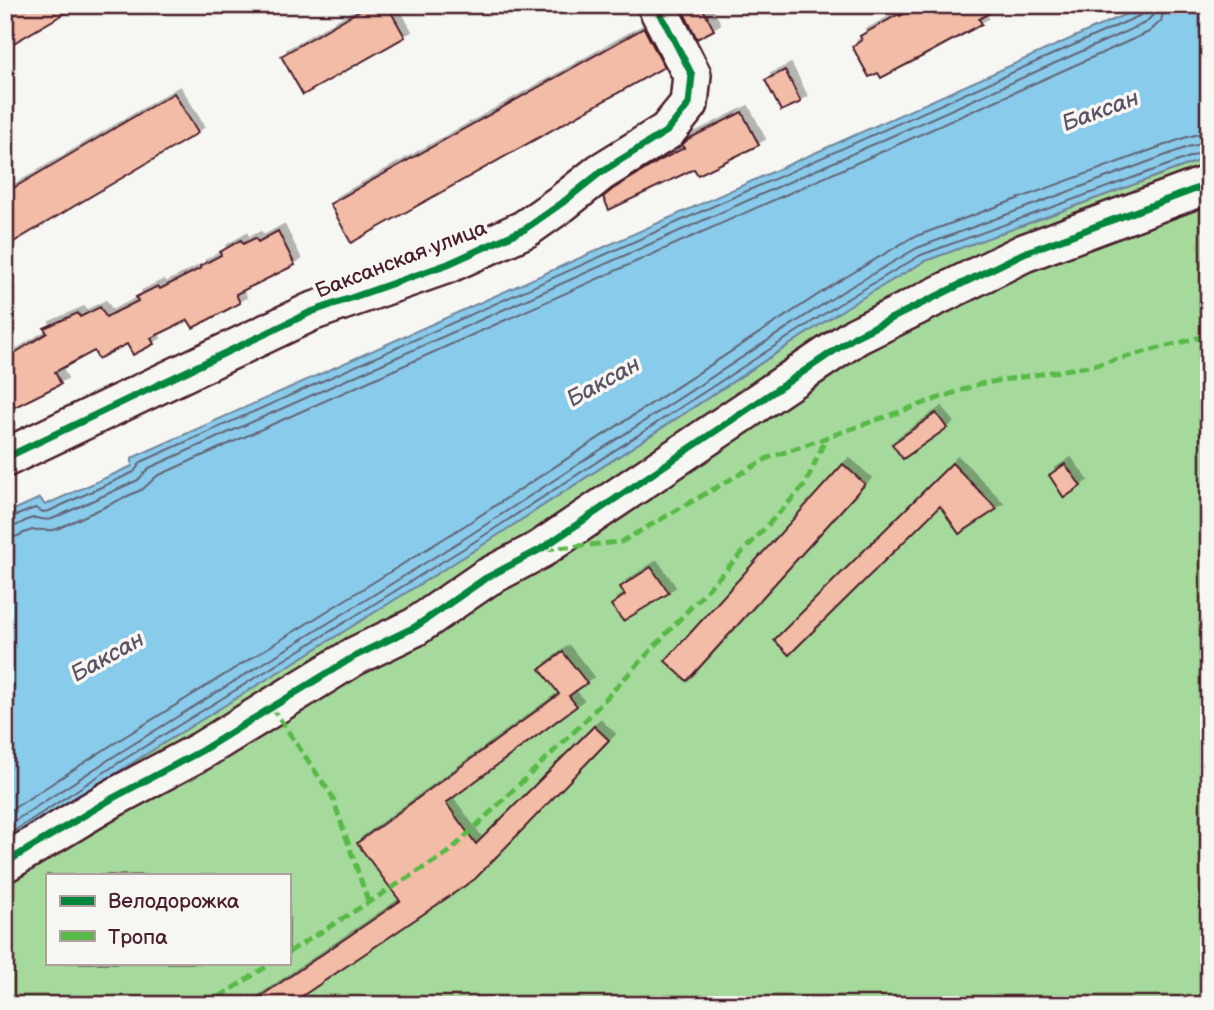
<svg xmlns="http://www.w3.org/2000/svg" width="1214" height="1010" font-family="'Balsamiq Sans',sans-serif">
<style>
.green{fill:#a5da9c;stroke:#787c64;stroke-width:2;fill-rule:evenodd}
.water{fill:#89cbea;stroke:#70869e;stroke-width:2}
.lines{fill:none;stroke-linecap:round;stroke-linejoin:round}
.shore{stroke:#636477;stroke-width:2}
.building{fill:#f2bca6;stroke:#4a1f2b;stroke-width:2;filter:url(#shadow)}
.minor-casing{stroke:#4a1f2b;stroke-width:42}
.minor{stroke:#f6f6f2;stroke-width:37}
.quiet{stroke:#58b947;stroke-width:5;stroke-dasharray:10 5;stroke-linecap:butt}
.cycleway-casing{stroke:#f6f6f2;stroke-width:11}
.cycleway{stroke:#00873e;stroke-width:7}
.labels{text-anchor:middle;stroke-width:7;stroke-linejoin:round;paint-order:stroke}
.street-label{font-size:21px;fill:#4a1f2b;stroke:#f6f6f2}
.water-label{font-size:23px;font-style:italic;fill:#5d5364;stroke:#f6f6f2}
</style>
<defs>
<filter id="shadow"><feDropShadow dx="6" dy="-6" stdDeviation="0" flood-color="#0004"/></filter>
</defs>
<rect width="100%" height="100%" fill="#f6f6f2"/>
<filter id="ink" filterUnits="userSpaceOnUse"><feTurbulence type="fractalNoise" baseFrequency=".0143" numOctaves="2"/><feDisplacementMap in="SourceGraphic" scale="14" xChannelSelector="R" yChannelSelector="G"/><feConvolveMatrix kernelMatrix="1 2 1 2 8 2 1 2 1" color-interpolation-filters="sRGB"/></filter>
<g filter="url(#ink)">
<path class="green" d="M1209,157V1005H5V845L127,766L478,548L850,305L925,261ZM47,875H289V963H47Z"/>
<path class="water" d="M1146,5H1209V157L925,261L850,305L478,548L127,766L5,845V514L40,498L45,505L132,466V458Z"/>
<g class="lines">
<path class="shore" d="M5,520L35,508L43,512L49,511L134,472L141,462L1141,15L1145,11L1146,5
M5,529C16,528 25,519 34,518C41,518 45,521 52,519L138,480L149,468L1145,23L1152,16L1155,5
M5,539C16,539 23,532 33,530C41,529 48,532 57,529L143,489L157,476L1149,32L1161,21L1165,5
M5,814L113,744L464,526L836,283L911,238L1184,138L1209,131
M5,827L119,753L470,535L842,292L917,248L1188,147L1209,142
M5,837L123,760L474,542L847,299L921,255L1209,150"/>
</g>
<path class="building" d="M5,5H79L5,48Z
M369,5H387L405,37L303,95L281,56Z
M684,5H701L714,30L697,39L681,7Z
M920,5H1004L979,19L982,24L921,57L881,78L878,73L869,77L852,46L862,40L860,36L899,14L900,16Z
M644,28L664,67L351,243L330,204Z
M785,70L801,102L781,111L765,80Z
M174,93L198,133L5,247V193Z
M742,112L759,145L698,175L694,169L609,210L603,197L613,189L661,160L684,148L682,145L688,139Z
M278,231L295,265L236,294L240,303L193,328L188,320L151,338L154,344L133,355L127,344L98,359L94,351L55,372L61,384L15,407L12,401L5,404V359L47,333L44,328L78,313L80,317L100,307L106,317L138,301L136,297L158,286L160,289L201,268L200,266L221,255L220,252L241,240L243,244L255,238L258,242Z
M936,413L947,428L903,459L892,444Z
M952,463L997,509L959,534L940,506L789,655L774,640Z
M843,464L865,484L687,681L665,661Z
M1065,464L1081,486L1064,498L1049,475Z
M651,567L669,593L623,621L611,605L625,595L620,587Z
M563,652L587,683L569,696L577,706L446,803L476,844L594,726L609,740L475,879L289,1005H248L400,901L357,843L559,694L540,669Z"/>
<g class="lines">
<defs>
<path id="minor" d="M5,458L311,312L448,264L525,229L562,203L601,172L667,131L689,104L692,75L656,5
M5,863L113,798L201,751L355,656L415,627L486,578L541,549L856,336L1024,253L1209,184"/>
</defs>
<use href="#minor" class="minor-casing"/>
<use href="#minor" class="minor"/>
<path class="quiet" d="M545,549L621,542L768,458L979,384L1095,365L1209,335
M271,706L332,796L368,901
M289,952L449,852L582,724L805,485L826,438
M207,1005L272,963"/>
<defs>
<path id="cycleway" d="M5,458L311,312L448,264L525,229L562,203L601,172L667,131L689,104L692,75L656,5
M5,863L113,798L201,751L355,656L415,627L486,578L541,549L856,336L1024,253L1209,184"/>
</defs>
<use href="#cycleway" class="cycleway-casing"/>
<use href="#cycleway" class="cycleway"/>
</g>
</g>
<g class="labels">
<g class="street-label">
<text transform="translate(401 259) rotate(-21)" y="7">Баксанская улица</text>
</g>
<g class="water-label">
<text transform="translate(1100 110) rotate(-20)" y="8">Баксан</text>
<text transform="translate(603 381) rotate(-29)" y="8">Баксан</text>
<text transform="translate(107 656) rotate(-29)" y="8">Баксан</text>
</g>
</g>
<rect width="1214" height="1010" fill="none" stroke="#f6f6f2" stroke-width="28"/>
<rect x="14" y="14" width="1186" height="982" fill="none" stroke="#4a1f2b" stroke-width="2.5" filter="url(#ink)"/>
<rect x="46" y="874" width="245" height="91" fill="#f6f6f2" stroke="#b1a0a2" stroke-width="2"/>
<rect x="60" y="896" width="35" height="10" fill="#00873e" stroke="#b1a0a2" stroke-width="2"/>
<text x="108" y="908" font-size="21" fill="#4a1f2b">Велодорожка</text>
<rect x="60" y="931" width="35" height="10" fill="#58b947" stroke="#b1a0a2" stroke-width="2"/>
<text x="108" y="944" font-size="21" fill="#4a1f2b">Тропа</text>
</svg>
